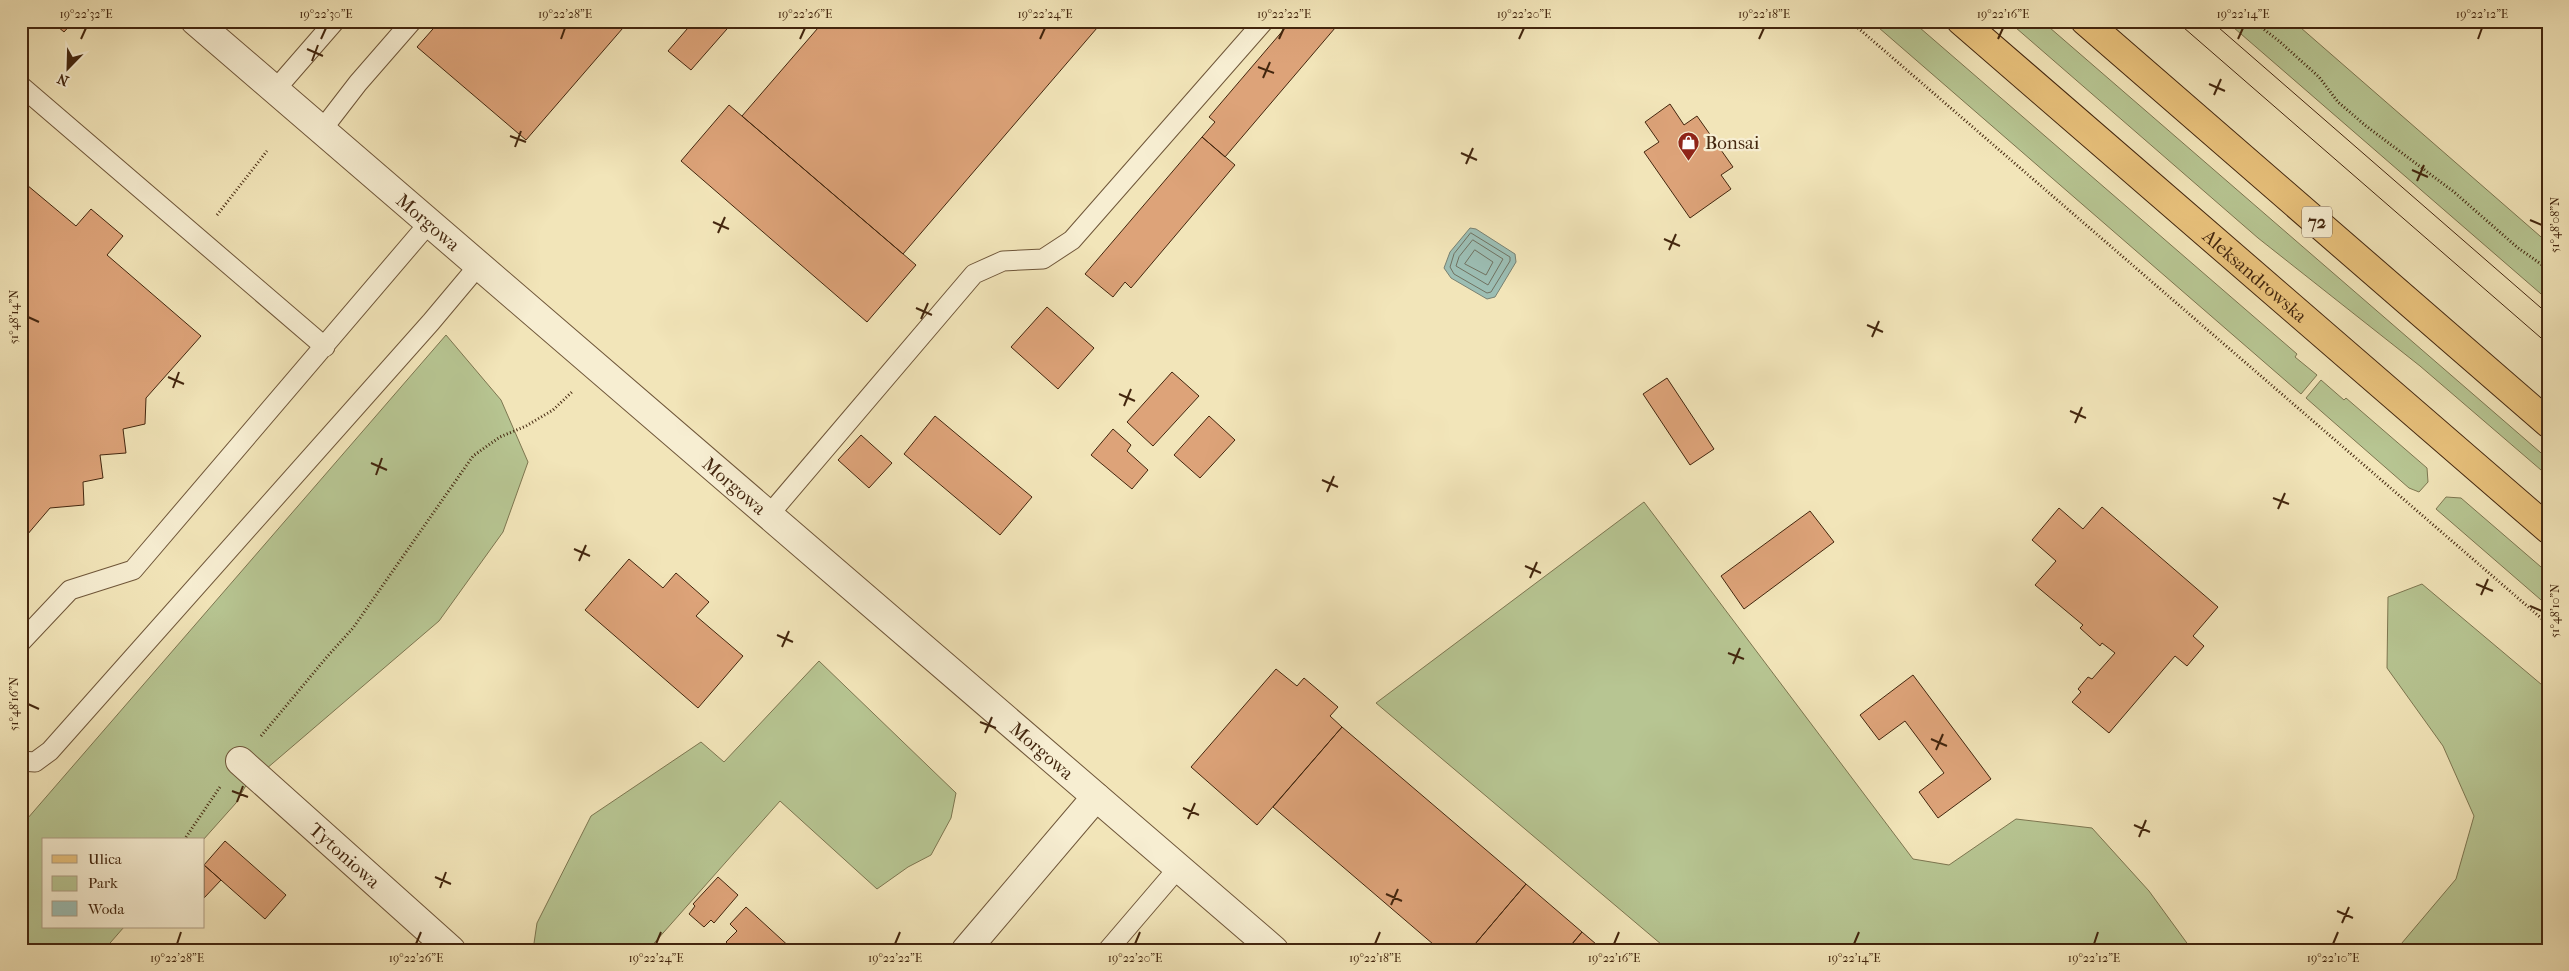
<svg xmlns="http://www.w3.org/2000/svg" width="2569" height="971" font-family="'IM FELL French Canon',serif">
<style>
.green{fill:#b7c592;stroke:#7d7650}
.water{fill:#9cbeb4;stroke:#788172}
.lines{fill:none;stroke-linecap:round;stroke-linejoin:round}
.shore{stroke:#707261;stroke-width:1}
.building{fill:#dda379;stroke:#43260e}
.lane-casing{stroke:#6f5639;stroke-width:21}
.street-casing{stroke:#6f5639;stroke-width:30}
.primary-casing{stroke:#43260e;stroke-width:30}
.path{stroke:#43260e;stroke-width:3;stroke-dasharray:1 2.5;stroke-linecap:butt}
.lane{stroke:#f7eed2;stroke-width:19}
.street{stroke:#f7eed2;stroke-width:28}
.primary{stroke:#e9c27c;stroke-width:28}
.tram{stroke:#43260e;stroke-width:1}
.ticks{fill:none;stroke:#43260e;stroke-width:2}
.labels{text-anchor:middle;stroke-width:4.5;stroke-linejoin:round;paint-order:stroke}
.shield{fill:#f7eed2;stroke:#796249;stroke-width:1}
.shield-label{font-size:18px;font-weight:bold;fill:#43260e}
.poi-label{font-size:19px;fill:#43260e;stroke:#f7eed2;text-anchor:start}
.street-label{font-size:19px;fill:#43260e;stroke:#f7eed2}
.neatline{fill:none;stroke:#43260e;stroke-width:2}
.ticks-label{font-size:12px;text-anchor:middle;fill:#43260e}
</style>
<rect width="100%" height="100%" fill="#f2e5b9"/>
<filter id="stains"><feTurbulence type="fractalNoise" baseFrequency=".004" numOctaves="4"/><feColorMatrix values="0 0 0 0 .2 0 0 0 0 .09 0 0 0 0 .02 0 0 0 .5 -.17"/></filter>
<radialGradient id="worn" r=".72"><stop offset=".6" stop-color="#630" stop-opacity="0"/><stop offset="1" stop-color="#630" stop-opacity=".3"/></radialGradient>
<path class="green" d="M1871,21H1912L2297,354L2295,357L2317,375L2301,394Z
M2008,21H2042L2548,459V476L2420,366L2258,238Z
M2226,21H2293L2548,243V300Z
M446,335L501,400L528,462L503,532L439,621L245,787L236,803L203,840H44V927H124L104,950H21V826Z
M2321,380L2344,400L2346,398L2427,468L2428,482L2419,492L2409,488L2306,398Z
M2446,497L2461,498L2548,573V606L2436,509Z
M1644,502L1913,859L1949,865L2016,819L2092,828L2149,891L2192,950H1668L1376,703Z
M2422,584L2548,690V950H2396L2456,879L2474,816L2443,746L2387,668L2388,597Z
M819,661L956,793L951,818L931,855L908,867L877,889L780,801L648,950H533L537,923L591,816L701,742L724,762Z"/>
<path class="water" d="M1470,228L1476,229L1515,254L1516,262L1495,297L1487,299L1451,278L1444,268L1450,252Z"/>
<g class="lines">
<path class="shore" d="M1471,233L1510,257V261L1491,292L1487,293L1454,274L1450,267L1454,254Z
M1473,240L1503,259L1488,285L1456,266L1459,257Z
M1475,250L1493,262L1486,275L1465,264Z"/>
</g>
<path class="building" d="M51,21H74L64,32Z
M440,21H629L526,140L417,47Z
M694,21H734L691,70L668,51Z
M824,21H1103L903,254L742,116Z
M1291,21H1341L1225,157L1202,137L1215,122L1209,117Z
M1670,104L1684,125L1697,116L1733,167L1721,175L1731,189L1690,218L1644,152L1659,142L1645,122Z
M729,105L916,265L867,322L681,161Z
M1202,137L1235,165L1131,288L1125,282L1113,297L1085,274Z
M21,180L76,226L91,209L123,236L107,255L201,336L146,398L145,424L123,429L126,453L100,455L103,478L83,482L84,505L50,508L21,542Z
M1047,307L1094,348L1058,389L1011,347Z
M1172,372L1199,396L1153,446L1127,422Z
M1667,378L1714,449L1690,465L1643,394Z
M935,416L1032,497L1000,535L904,454Z
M1209,416L1235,440L1200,478L1174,455Z
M1113,429L1131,445L1127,451L1148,470L1132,489L1091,455Z
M861,435L892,463L869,488L838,460Z
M2102,507L2218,607L2193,636L2204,646L2187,666L2175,656L2109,733L2072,702L2081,692L2078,689L2088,677L2092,679L2115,653L2102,643L2100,646L2080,628L2083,625L2035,585L2056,561L2032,540L2059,508L2083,529Z
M1810,511L1834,542L1744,609L1721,576Z
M629,559L663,588L676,573L709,602L696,616L743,656L698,708L585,610Z
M1276,669L1297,686L1304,678L1338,707L1330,716L1342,727L1257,825L1191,767Z
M1913,675L1991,779L1938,818L1919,792L1944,773L1905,721L1879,740L1860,715Z
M1342,727L1526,884L1470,950H1440L1273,807Z
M225,841L286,895L265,919L204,865Z
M204,865L221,880L204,898Z
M718,877L738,895L714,923L711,920L704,927L689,914L695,906L693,904Z
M1526,884L1582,932L1567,950H1470Z
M746,907L793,950H734L726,942L737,931L730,924Z
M1582,932L1603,950H1567Z"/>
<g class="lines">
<defs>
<path id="lane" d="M21,86L325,347
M275,90L335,21
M321,131L358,83L412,21
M768,516L974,274L1003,261L1043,259L1072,240L1264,21
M21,642L70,590L133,570L429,223
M21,761L35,762L50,751L431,322L478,266
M1108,950L1179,867"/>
<g id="street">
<path id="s1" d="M195,21L1274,950"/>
<path id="s2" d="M240,761L451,950"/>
<path d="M966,950L1096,797"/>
</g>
<g id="primary">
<path id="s3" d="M1961,21L2548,529"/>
<path d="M2085,21L2548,423"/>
</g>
</defs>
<use href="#lane" class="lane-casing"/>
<use href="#street" class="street-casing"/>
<use href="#primary" class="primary-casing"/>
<path class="path" d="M1850,21L2548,624
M2253,21L2279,41L2319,77L2338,102L2366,126L2454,192L2518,248L2548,269
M217,215L267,151
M261,736L326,658L353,628L473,456L500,437L526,426L553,410L573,391
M184,840L220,787"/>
<use href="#lane" class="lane"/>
<use href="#street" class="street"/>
<use href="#primary" class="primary"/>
<path class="tram" d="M2176,21L2548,344
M2211,21L2548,314"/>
</g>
<path class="ticks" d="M81,39L86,28M321,39L326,28M561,39L565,28M800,39L805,28M1040,39L1045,28M1279,39L1284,28M1519,39L1524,28M1759,39L1764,28M1998,39L2003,28M2238,39L2243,28M2478,39L2482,28M307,49L323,56M312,61L318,45M1258,67L1274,73M1263,78L1270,62M2209,84L2225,91M2214,95L2221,79M510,136L526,142M515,147L521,131M1461,153L1477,160M1466,164L1473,148M2412,170L2428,177M2417,181L2424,165M2530,220L2542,225M713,222L729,229M718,233L725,217M1664,239L1680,246M1669,250L1676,234M916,308L932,315M28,317L39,322M921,319L928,303M1867,325L1883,332M1872,337L1879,321M168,377L184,384M173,388L179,372M1119,394L1135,401M1124,406L1131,389M2070,411L2086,418M2075,423L2082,407M371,463L387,470M376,475L382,458M1322,480L1338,487M1327,492L1334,476M2273,498L2289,504M2278,509L2285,493M574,549L590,556M579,561L586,545M1525,566L1541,573M1530,578L1537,562M2476,584L2493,591M2481,595L2488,579M2530,606L2542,611M777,635L793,642M782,647L789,631M1728,653L1744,659M1733,664L1740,648M28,704L39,709M980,722L996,728M985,733L992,717M1931,739L1947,746M1936,750L1943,734M232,791L248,797M237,802L243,786M1183,808L1199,815M1188,819L1195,803M2134,825L2150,832M2139,837L2146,820M435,877L451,884M440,888L446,872M1386,894L1402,901M1391,905L1398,889M2337,911L2353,918M2342,923L2349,907M177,944L181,932M416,944L421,932M656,944L661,932M895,944L900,932M1135,944L1140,932M1375,944L1380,932M1614,944L1619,932M1854,944L1859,932M2094,944L2098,932M2333,944L2338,932"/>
<defs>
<symbol id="shop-pin" viewBox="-11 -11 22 30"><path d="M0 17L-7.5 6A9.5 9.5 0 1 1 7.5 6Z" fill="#8f2418" stroke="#f7eed2"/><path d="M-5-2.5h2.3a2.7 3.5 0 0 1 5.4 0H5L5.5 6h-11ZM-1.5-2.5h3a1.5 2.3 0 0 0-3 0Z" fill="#fff"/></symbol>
</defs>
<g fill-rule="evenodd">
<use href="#shop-pin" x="1676" y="130" width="25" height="34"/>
</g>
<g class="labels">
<rect class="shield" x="2302" y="206.5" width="30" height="31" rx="4"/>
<g class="shield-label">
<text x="2317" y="228">72</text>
</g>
<g class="poi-label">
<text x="1705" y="149">Bonsai</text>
</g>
<g class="street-label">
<text dy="7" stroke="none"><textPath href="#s1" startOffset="308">Morgowa</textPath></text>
<text dy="7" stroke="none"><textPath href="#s3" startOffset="389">Aleksandrowska</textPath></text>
<text dy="7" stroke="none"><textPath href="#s1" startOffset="712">Morgowa</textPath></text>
<text dy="7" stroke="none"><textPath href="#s1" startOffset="1118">Morgowa</textPath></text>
<text dy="7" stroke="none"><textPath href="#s2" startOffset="141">Tytoniowa</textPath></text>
</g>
</g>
<rect width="2569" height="971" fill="none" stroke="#f2e5b9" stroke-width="55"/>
<rect x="42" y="838" width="162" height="90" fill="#f7eed2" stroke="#af9e84"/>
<rect x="52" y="855" width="25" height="8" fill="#e9c27c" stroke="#af9e84"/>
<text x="88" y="864" font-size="15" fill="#43260e">Ulica</text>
<rect x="52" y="876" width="25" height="15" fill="#b7c592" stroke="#af9e84"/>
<text x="88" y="888" font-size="15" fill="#43260e">Park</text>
<rect x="52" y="901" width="25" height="15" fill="#9cbeb4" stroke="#af9e84"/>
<text x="88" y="914" font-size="15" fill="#43260e">Woda</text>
<g transform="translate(68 68) rotate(203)" stroke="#f7eed2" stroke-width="4" paint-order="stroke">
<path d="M0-4L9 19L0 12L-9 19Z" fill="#43260e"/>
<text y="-8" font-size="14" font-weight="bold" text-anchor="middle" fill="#43260e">N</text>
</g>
<rect x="28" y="28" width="2514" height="916" class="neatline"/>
<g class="ticks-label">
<text x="86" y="18">19°22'32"E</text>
<text x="326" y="18">19°22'30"E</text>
<text x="565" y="18">19°22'28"E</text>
<text x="805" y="18">19°22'26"E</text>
<text x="1045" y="18">19°22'24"E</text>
<text x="1284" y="18">19°22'22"E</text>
<text x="1524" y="18">19°22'20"E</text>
<text x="1764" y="18">19°22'18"E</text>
<text x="2003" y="18">19°22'16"E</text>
<text x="2243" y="18">19°22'14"E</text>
<text x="2482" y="18">19°22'12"E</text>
<text transform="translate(2555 225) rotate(-90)" y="4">51°48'08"N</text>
<text transform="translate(14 317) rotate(-90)" y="4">51°48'14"N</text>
<text transform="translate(2555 611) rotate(-90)" y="4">51°48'10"N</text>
<text transform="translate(14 704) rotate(-90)" y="4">51°48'16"N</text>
<text x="177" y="962">19°22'28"E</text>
<text x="416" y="962">19°22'26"E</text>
<text x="656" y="962">19°22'24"E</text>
<text x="895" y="962">19°22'22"E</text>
<text x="1135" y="962">19°22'20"E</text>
<text x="1375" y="962">19°22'18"E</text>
<text x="1614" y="962">19°22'16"E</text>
<text x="1854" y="962">19°22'14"E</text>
<text x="2094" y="962">19°22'12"E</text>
<text x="2333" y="962">19°22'10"E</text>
</g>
<rect width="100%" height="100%" filter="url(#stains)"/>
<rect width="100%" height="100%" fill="url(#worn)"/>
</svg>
